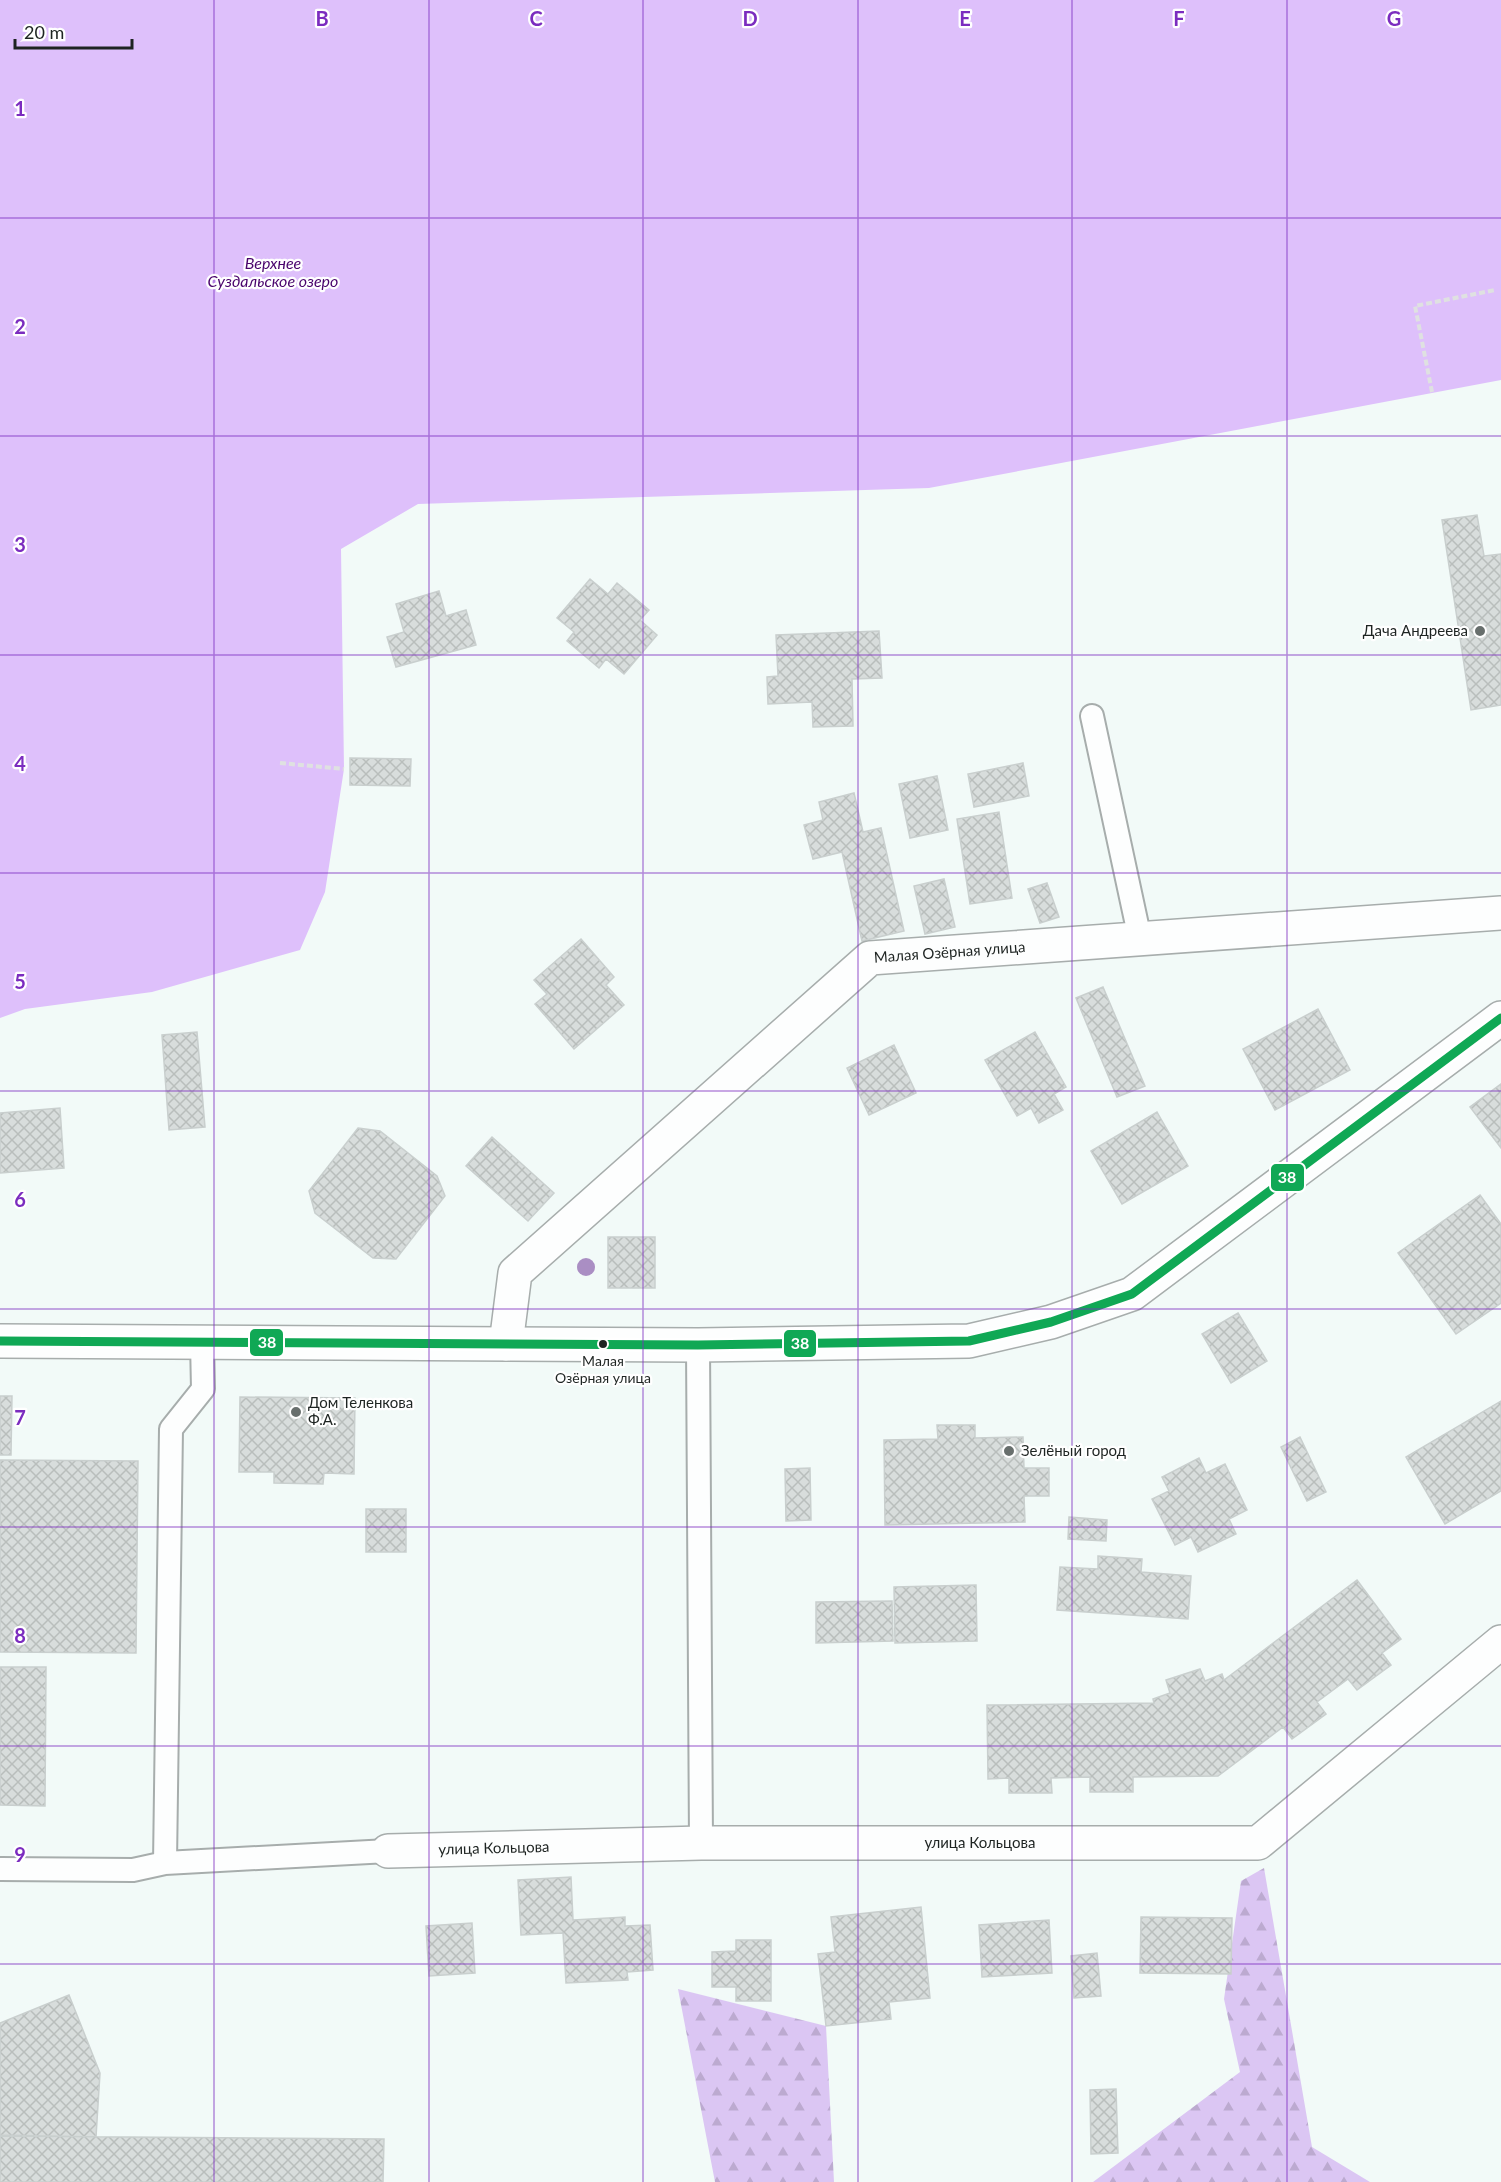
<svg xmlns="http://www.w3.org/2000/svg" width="1501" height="2182" font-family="Lato,sans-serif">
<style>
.forest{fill:url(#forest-firs)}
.water{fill:#dec0fb}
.building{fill:url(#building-cross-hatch);stroke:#c9cfce;stroke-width:1.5}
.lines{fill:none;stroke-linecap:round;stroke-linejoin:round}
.lane-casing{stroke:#a7adac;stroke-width:26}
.street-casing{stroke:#a7adac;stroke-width:36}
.secondary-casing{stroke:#a7adac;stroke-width:36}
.path{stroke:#dfe1e1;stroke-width:4;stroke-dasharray:6 3;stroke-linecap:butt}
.lane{stroke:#fdfefe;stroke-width:22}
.street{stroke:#fdfefe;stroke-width:33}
.secondary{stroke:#fdfefe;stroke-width:33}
.bus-1-casing{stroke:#fff;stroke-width:14}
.bus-1{stroke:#10a855;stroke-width:9}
.tree{fill:#aa8ec3}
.grid{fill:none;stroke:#7b2cbf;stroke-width:1.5;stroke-opacity:0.55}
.poi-dot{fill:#686f6d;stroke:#fff;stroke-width:2}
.bus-dot{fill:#1e2422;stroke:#fff;stroke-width:2}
.labels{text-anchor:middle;stroke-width:4.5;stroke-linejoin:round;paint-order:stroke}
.bus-label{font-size:14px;fill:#1e2422;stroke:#fff}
.poi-label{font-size:15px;fill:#1e2422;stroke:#fff;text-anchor:start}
.street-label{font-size:15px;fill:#1e2422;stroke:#fff}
.water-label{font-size:16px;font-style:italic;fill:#49046c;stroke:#fff}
.grid-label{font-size:20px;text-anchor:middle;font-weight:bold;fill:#7b2cbf;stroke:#fff;stroke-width:4.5;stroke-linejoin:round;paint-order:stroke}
.line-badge{stroke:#fff;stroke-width:2}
.badge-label{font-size:16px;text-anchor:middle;font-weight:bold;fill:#fff}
</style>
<defs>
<pattern id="forest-firs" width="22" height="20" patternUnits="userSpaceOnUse" patternTransform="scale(1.5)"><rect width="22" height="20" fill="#dbc6f3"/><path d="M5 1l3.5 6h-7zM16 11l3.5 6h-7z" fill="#bcaad0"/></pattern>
<pattern id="building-cross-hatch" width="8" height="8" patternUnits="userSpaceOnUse" patternTransform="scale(1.5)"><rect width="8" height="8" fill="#d8dddc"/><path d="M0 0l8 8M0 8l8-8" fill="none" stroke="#b9bebc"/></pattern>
</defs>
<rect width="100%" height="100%" fill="#f2faf8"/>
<path class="forest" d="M1264,1868L1312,2147L1370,2182H1093L1240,2072L1224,1999L1241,1881Z
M678,1989L826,2026L834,2182H715Z"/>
<path class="water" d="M0,0H1501V380L929,488L418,504L341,549L344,769L325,892L300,950L152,992L25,1009L0,1018Z"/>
<path class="building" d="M1477,515L1484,556L1501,554V705L1471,710L1442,520Z
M590,579L608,594L617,583L649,610L640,620L657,635L624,674L606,659L599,668L567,641L574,632L557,618Z
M439,591L446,616L466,610L476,645L396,667L387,637L404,632L396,604Z
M879,631L882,678L852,679L853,726L813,727L812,702L768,704L767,677L778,676L776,635Z
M350,758L411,759L410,786L350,785Z
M1023,763L1029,796L974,807L968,774Z
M937,776L948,830L910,838L899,784Z
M854,793L863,832L881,828L904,931L862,941L842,852L813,859L804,825L823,820L819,802Z
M999,812L1012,898L970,904L957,819Z
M944,879L955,927L925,934L914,886Z
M1047,883L1059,917L1040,923L1028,889Z
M581,939L614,977L606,985L624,1005L574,1049L535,1004L547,994L534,980Z
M1103,987L1145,1086L1117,1097L1076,998Z
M1318,1009L1350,1070L1275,1110L1243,1049Z
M197,1032L205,1127L169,1130L162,1035Z
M1035,1032L1066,1087L1054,1094L1063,1110L1039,1123L1031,1108L1017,1116L985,1060Z
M894,1045L916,1093L869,1115L847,1068Z
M1501,1084V1148L1470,1107Z
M60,1108L64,1168L0,1173V1113Z
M1157,1112L1188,1166L1122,1204L1091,1151Z
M358,1128L380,1131L437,1176L445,1196L396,1259L373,1258L315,1213L309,1191Z
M492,1137L554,1193L528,1221L466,1166Z
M1480,1195L1501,1224V1303L1456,1334L1398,1253Z
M608,1237H655V1288H608Z
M1238,1313L1267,1361L1231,1383L1202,1334Z
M0,1396H12L11,1455H0Z
M240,1397L355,1398L354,1474L324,1473L323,1484L274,1483V1472H239Z
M1501,1401V1491L1445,1524L1406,1457Z
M937,1425H975V1438L1023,1437L1024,1468H1049V1496H1024L1025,1522L885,1525L884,1440L938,1439Z
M1300,1437L1326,1492L1307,1501L1281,1447Z
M1199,1458L1206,1473L1225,1464L1247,1510L1229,1519L1236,1534L1198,1552L1191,1537L1175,1545L1152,1499L1169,1491L1162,1477Z
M0,1460L138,1461L136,1653L0,1652Z
M810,1468L811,1520L786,1521L785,1469Z
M366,1509H406V1552H366Z
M1069,1517L1107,1520L1106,1541L1068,1539Z
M1098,1556L1142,1559L1141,1572L1191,1576L1188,1619L1057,1610L1060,1567L1098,1569Z
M1357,1580L1401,1639L1382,1653L1391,1665L1357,1690L1348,1679L1317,1702L1326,1714L1292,1739L1283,1727L1218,1776L1133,1777V1792H1090V1777L1051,1778L1052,1793H1009V1778L988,1779L987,1705L1154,1703L1153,1699L1170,1693L1166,1680L1200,1669L1205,1681L1222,1674L1224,1680Z
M976,1585L977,1641L895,1643L894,1587Z
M892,1601L893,1641L816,1643V1602Z
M0,1667H46L45,1806L0,1805Z
M571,1877L573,1920L625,1917V1926L650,1925L653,1970L627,1972L628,1980L566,1983L563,1933L521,1935L518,1880Z
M921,1907L930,1998L889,2002L891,2019L826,2026L818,1954L835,1952L831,1917Z
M1141,1917L1232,1918L1231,1974L1140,1973Z
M1049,1920L1052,1973L982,1977L979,1925Z
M472,1923L475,1973L429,1976L426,1926Z
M736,1940H771V2001H736V1987H712V1952L736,1951Z
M1097,1953L1101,1996L1074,1998L1071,1956Z
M69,1995L100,2073L96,2137L0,2135V2023Z
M1116,2089L1118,2153L1091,2154L1090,2090Z
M0,2136L384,2139L383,2182H0Z"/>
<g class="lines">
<defs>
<path id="lane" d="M1092,716L1140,939
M698,1345L701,1843
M165,1863L388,1851
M0,1869L133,1870L165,1863L171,1429L203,1389L202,1342"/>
<g id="street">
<path id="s1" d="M506,1344L515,1273L870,958L1501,913"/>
<path id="s2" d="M388,1851L701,1843H1258L1501,1642"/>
</g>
<path id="secondary" d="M0,1341L698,1345L969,1341L1051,1322L1132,1294L1501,1018"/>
</defs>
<use href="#lane" class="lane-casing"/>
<use href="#street" class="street-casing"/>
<use href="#secondary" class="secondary-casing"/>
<path class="path" d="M1432,392L1415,306L1495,290
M280,763L344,769"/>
<use href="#lane" class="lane"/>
<use href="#street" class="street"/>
<use href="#secondary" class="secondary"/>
<defs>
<path id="bus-1" d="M0,1341L698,1345L969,1341L1051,1322L1132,1294L1501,1018"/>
</defs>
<use href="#bus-1" class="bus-1-casing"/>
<use href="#bus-1" class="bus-1"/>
</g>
<circle class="tree" cx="586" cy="1267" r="9"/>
<path class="grid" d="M214,0V2182M429,0V2182M643,0V2182M858,0V2182M1072,0V2182M1287,0V2182M0,218H1501M0,436H1501M0,655H1501M0,873H1501M0,1091H1501M0,1309H1501M0,1527H1501M0,1746H1501M0,1964H1501"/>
<g class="poi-dot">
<circle cx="1480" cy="631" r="6"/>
<circle cx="296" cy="1412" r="6"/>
<circle cx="1009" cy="1451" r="6"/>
</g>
<circle class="bus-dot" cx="603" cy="1344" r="5"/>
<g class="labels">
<g class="bus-label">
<text x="603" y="1366">Малая<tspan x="603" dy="17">Озёрная улица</tspan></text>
</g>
<g class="poi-label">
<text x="1468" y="636" text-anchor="end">Дача Андреева</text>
<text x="308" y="1408">Дом Теленкова<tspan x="308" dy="17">Ф.А.</tspan></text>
<text x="1021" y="1456">Зелёный город</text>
</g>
<g class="street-label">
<text dy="5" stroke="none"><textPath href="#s1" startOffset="626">Малая Озёрная улица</textPath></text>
<text dy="5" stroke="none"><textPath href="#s2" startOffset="592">улица Кольцова</textPath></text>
<text dy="5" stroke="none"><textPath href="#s2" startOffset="106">улица Кольцова</textPath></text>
</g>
<g class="water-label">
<text x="273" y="269">Верхнее<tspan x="273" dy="18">Суздальское озеро</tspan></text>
</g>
</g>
<g class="grid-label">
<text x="322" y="26">B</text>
<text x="536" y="26">C</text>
<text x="750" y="26">D</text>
<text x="965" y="26">E</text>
<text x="1179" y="26">F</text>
<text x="1394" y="26">G</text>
<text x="20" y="116">1</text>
<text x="20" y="334">2</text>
<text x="20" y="552">3</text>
<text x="20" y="771">4</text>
<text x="20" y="989">5</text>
<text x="20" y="1207">6</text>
<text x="20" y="1425">7</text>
<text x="20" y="1643">8</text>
<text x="20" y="1862">9</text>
</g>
<g class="line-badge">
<rect x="1270" y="1163" width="35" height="29" rx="6" fill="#10a855"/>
<rect x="249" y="1328" width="35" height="29" rx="6" fill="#10a855"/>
<rect x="783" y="1329" width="34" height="29" rx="6" fill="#10a855"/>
</g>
<g class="badge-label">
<text x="1287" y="1183">38</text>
<text x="267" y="1348">38</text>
<text x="800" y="1349">38</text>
</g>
<path d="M15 39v9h117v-9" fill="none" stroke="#1e2422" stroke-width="3"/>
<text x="24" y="39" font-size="18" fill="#1e2422" stroke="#ffffff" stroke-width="4.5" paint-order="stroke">20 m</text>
</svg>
